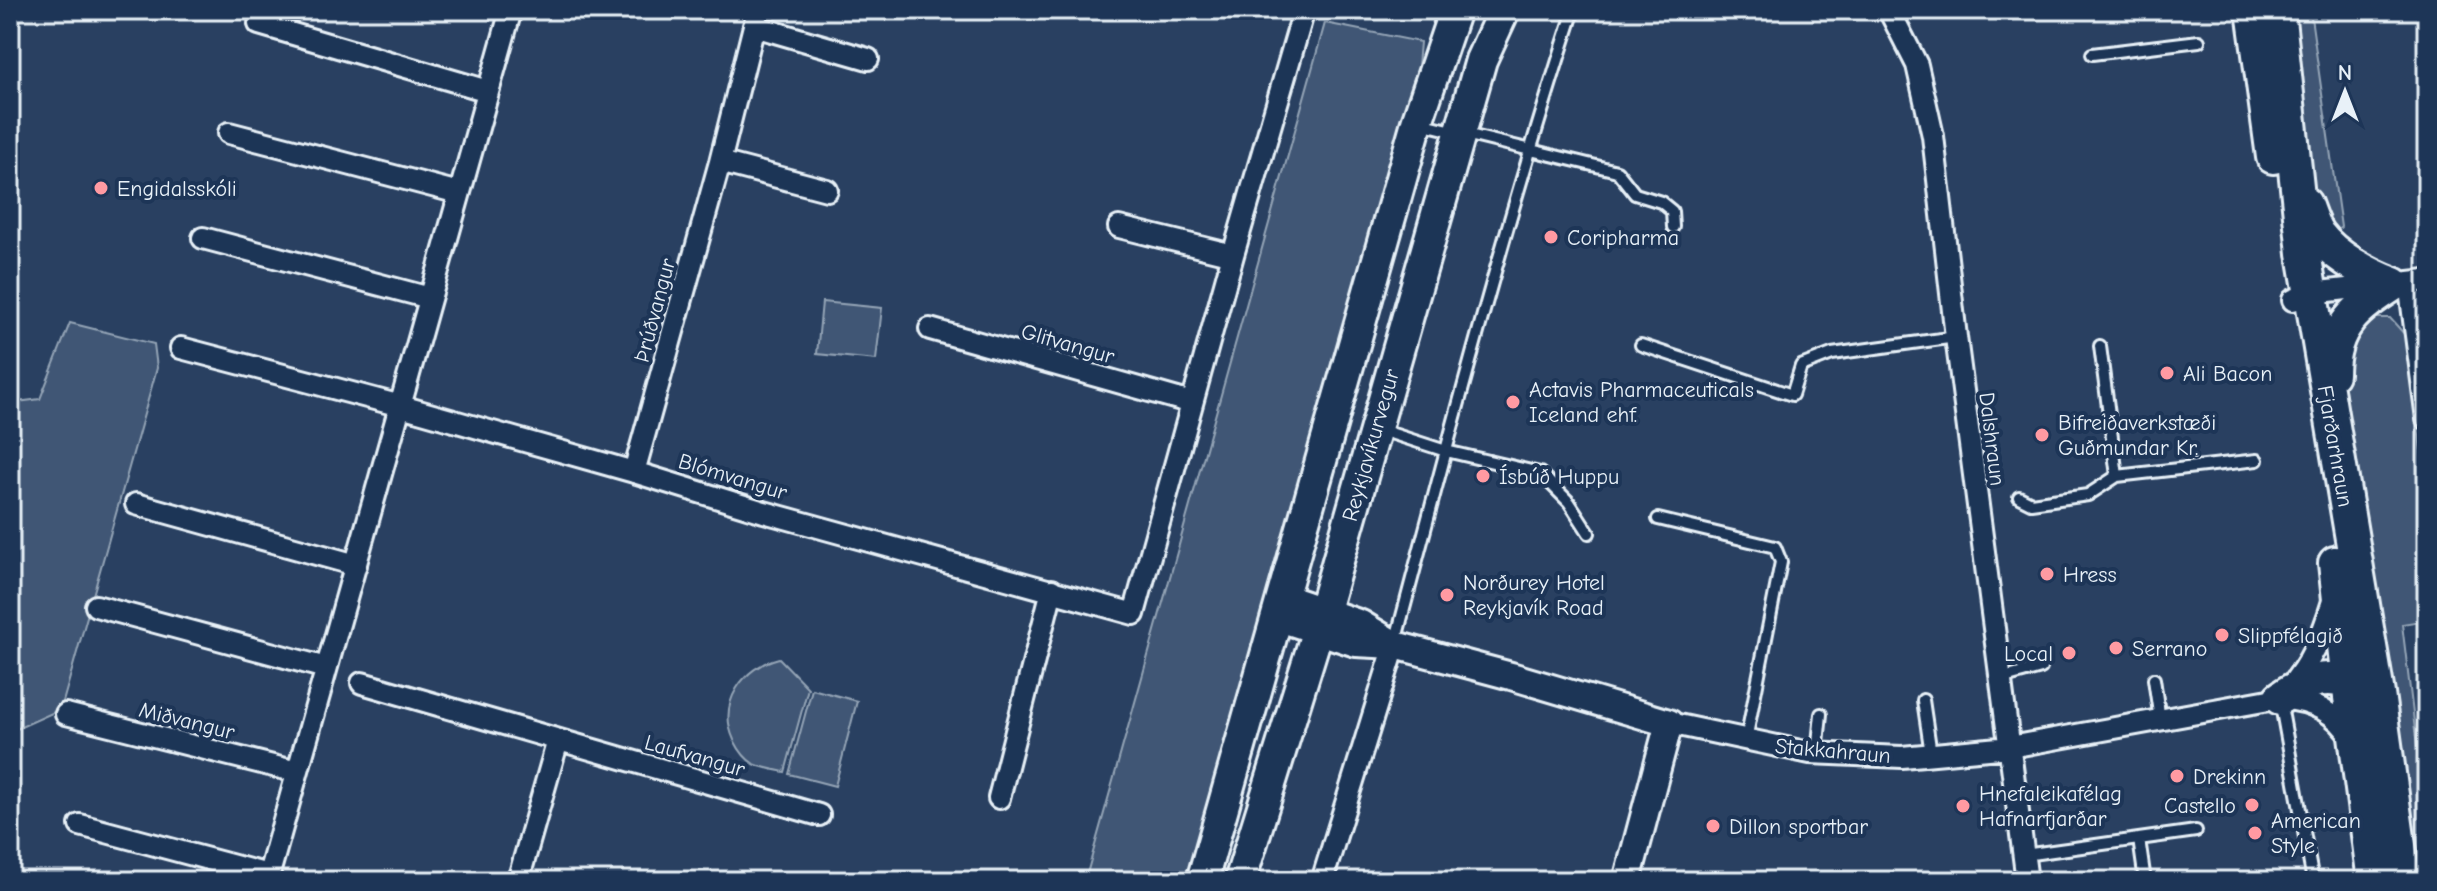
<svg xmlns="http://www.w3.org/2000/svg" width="2437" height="891" font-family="'Comic Neue',sans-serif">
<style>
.green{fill:#415774;stroke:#94a4b6;stroke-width:2}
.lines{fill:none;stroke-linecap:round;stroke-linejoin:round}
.service-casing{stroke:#e8f1f8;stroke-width:16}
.minor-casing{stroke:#e8f1f8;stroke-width:26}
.tertiary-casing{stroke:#e8f1f8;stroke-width:32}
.secondary-casing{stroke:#e8f1f8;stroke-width:36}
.primary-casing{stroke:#e8f1f8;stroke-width:38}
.service{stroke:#1d3557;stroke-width:10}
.minor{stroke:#1d3557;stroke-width:20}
.tertiary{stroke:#1d3557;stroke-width:26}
.secondary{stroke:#1d3557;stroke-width:30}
.primary{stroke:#1d3557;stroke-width:32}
.poi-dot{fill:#ff9aa2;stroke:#1d3557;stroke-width:3}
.labels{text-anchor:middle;stroke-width:8;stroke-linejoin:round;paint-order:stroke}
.poi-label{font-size:22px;fill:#e8f1f8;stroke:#1d3557;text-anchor:start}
.street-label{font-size:22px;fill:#e8f1f8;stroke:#1d3557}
</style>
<rect width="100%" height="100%" fill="#294061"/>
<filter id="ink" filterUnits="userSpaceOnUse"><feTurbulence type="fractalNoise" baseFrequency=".0125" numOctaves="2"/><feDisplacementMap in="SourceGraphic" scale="16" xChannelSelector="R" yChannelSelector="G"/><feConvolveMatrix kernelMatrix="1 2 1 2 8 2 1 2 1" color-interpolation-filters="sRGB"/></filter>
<g filter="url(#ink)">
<path class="green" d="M2291,10H2310L2341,227L2333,236L2318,218Z
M1325,23L1420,42L1416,91L1333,388L1187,881H1085Z
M822,302L882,308L876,360L817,354Z
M2375,318H2390L2406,336L2427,496V620L2402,624L2421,779H2427V881H2413L2341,361L2366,322Z
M70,323L154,344L157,368L61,709L10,732V403L40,399Z
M779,658L808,688L785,772C775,770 763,768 754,764C745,759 738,748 734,740C717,703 743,667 779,658Z
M812,689L857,701L835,786L789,774Z"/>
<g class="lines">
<defs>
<path id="service" d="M2092,54L2199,41
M1420,123L1617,171L1635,194L1661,202L1672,211L1673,227
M1641,345L1792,395L1801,366L1832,354L1956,337
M2100,346L2117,476
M1381,430L1446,451L1540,473L1569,502L1589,533
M2019,497L2031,503L2088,495L2117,476L2257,460
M1658,519L1775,547L1781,562L1746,740
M1395,643C1451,431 1506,219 1574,10
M2001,679L2041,668
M2154,679L2160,720
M1923,700L1931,754
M2280,700L2313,881
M1817,753L1821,714
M2139,839L2145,881
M2024,855L2196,831"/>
<path id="minor" d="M1889,10L1917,65L1933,136L1956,337L2027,881
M259,24L488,91
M754,26L868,59
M229,133L459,193
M720,162L827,190
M1119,227L1233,255
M203,238L430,298
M2409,282L2427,419
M2293,300L2311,293L2427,280
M930,329L1192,403
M181,348L401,406L634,472L764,512L1134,614L1233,255L1304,10
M634,472L720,162L758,10
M136,504L356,565
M96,606L326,668
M362,683L819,815
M2288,689C2311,663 2323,634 2333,601
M66,714L297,772
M1669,723L1810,753L1902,757L2010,747L2280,698C2312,701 2336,711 2353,740
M999,798L1052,590
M80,825L268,875
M267,881L511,10
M518,881L558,740
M1322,881L1395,645"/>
<path id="tertiary" d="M1282,597L1361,624L1392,643
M1276,617L1356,643L1395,645L1511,676L1669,723L1627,881"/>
<path id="secondary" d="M1202,881L1417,122L1455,10
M1240,881L1324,610L1481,60L1504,10"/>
<path id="primary" d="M2253,10L2273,157
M2278,10L2304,253L2378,694L2404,881
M2305,204C2309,214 2312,225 2318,234C2335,257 2368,274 2394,284
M2332,374C2332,326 2357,308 2394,284
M2335,563L2348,682L2374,881
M2280,698C2304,680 2339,668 2362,694"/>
</defs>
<use href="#service" class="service-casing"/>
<use href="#minor" class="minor-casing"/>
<use href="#tertiary" class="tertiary-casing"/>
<use href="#secondary" class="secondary-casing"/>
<use href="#primary" class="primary-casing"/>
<use href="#service" class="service"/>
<use href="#minor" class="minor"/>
<use href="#tertiary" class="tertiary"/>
<use href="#secondary" class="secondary"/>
<use href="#primary" class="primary"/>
</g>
</g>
<g class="poi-dot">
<circle cx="101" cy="188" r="8"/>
<circle cx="1551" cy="237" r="8"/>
<circle cx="2167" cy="373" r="8"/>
<circle cx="1513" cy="402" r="8"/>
<circle cx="2042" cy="435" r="8"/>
<circle cx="1483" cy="476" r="8"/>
<circle cx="2047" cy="574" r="8"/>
<circle cx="1447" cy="595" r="8"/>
<circle cx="2222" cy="635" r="8"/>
<circle cx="2116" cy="648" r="8"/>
<circle cx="2069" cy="653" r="8"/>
<circle cx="2177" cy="776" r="8"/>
<circle cx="2252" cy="805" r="8"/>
<circle cx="1963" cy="806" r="8"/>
<circle cx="1713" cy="826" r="8"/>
<circle cx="2255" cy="833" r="8"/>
</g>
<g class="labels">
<g class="poi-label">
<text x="117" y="196">Engidalsskóli</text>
<text x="1567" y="245">Coripharma</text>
<text x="2183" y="381">Ali Bacon</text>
<text x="1529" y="397">Actavis Pharmaceuticals<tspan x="1529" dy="25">Iceland ehf.</tspan></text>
<text x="2058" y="430">Bifreiðaverkstæði<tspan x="2058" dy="25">Guðmundar Kr.</tspan></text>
<text x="1499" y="484">Ísbúð Huppu</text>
<text x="2063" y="582">Hress</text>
<text x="1463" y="590">Norðurey Hotel<tspan x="1463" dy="25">Reykjavík Road</tspan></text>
<text x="2238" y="643">Slippfélagið</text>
<text x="2132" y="656">Serrano</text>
<text x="2053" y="661" text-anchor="end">Local</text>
<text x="2193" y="784">Drekinn</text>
<text x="1979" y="801">Hnefaleikafélag<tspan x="1979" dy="25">Hafnarfjarðar</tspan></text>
<text x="2236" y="813" text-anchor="end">Castello</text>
<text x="2271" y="828">American<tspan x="2271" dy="25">Style</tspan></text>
<text x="1729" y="834">Dillon sportbar</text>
</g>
<g class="street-label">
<text transform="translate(654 310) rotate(-75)" y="8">Þrúðvangur</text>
<text transform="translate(1068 343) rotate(16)" y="8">Glitvangur</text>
<text transform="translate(1993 439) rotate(83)" y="8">Dalshraun</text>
<text transform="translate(1370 445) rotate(-74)" y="8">Reykjavíkurvegur</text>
<text transform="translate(2336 446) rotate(80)" y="8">Fjarðarhraun</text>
<text transform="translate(733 476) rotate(17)" y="8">Blómvangur</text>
<text transform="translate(187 720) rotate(14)" y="8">Miðvangur</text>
<text transform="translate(1833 750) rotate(5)" y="8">Stakkahraun</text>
<text transform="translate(695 755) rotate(16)" y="8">Laufvangur</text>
</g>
</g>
<rect width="2437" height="891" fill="none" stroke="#1d3557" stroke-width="40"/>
<rect x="20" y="20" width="2397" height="851" fill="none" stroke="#e8f1f8" stroke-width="3" filter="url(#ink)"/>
<g transform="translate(2345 92)" stroke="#1d3557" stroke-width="6" paint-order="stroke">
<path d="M0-6L14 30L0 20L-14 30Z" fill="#e8f1f8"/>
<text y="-12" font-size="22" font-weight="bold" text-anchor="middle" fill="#e8f1f8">N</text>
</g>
</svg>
